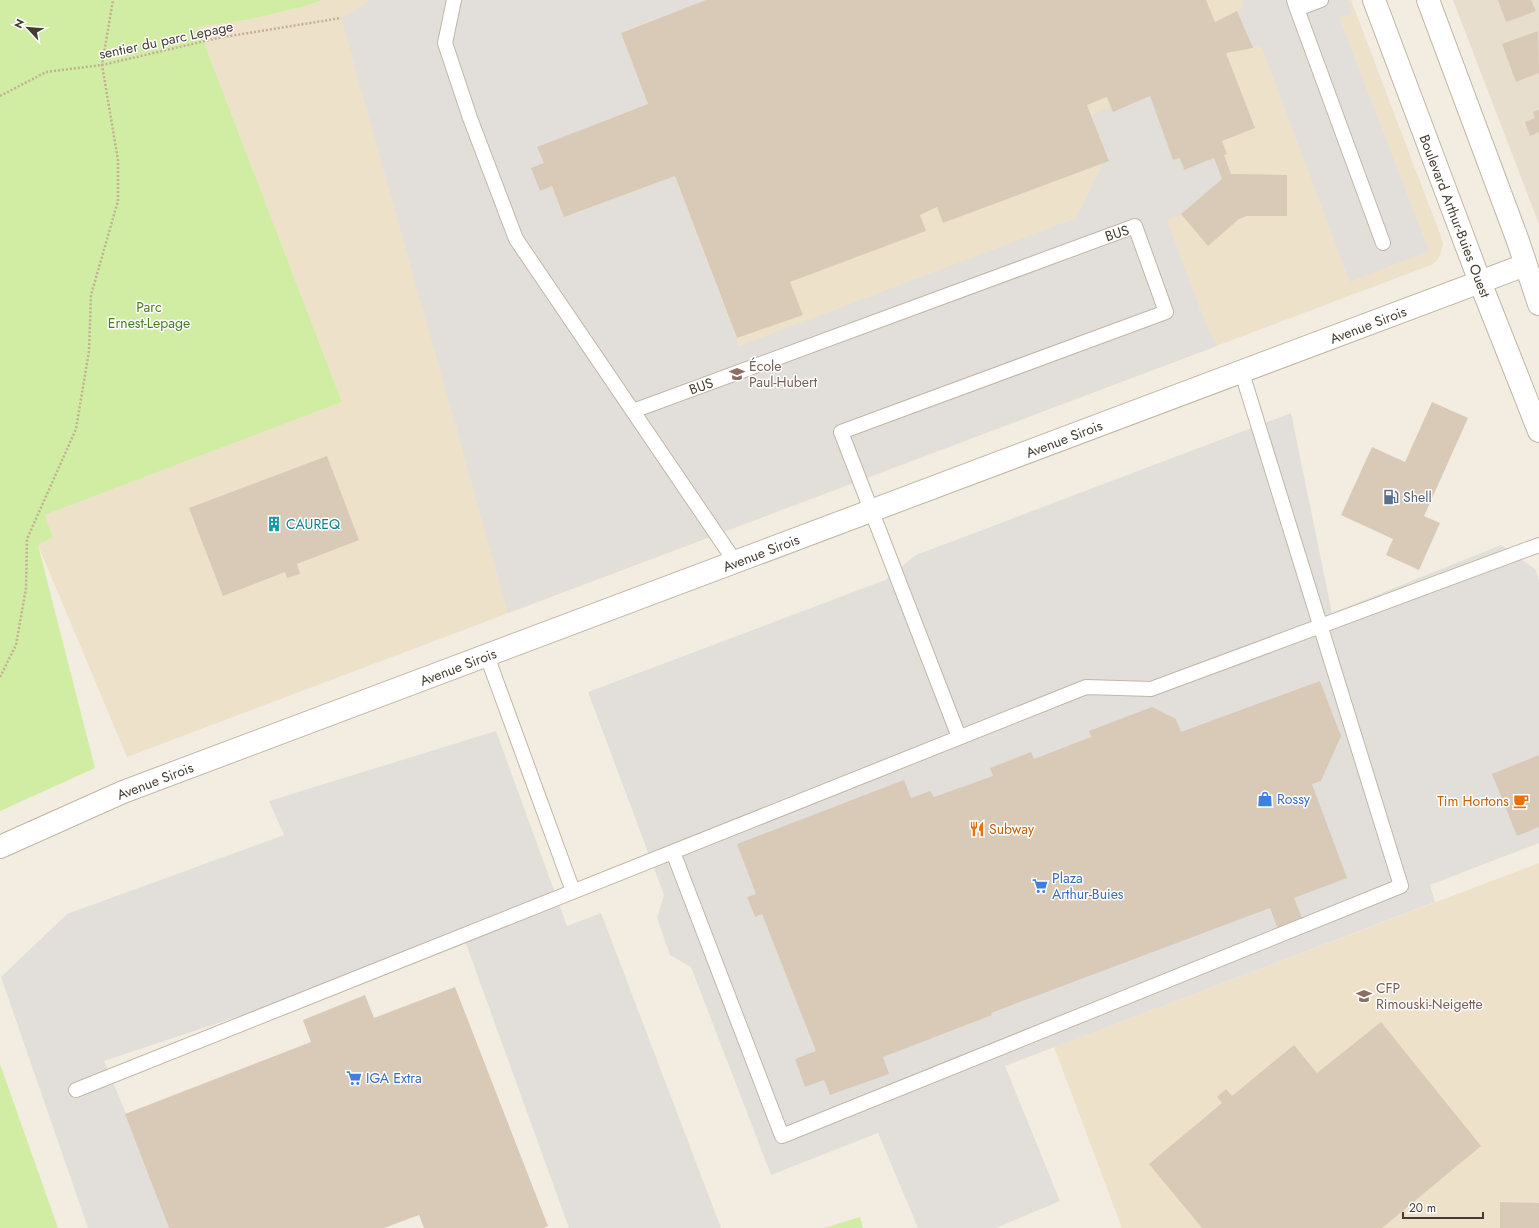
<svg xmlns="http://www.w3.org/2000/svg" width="1539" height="1228" font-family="Jost,sans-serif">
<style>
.residential{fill:#e8dece}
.education{fill:#eee1c9}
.green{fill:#d1eda4}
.parking{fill:#e2dfdb}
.building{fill:#d9cab8}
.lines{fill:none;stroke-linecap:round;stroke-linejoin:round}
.service-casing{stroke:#c2b6a6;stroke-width:16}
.tertiary-casing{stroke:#c2b6a6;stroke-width:24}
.path{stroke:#c3af92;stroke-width:2.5;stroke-dasharray:2 2;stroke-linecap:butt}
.service{stroke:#fff;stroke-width:14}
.tertiary{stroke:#fff;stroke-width:22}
.labels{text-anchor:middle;stroke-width:3;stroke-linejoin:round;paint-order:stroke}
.street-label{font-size:14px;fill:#453c31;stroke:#fff}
.park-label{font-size:14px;fill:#487c1f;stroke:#fff}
.education-label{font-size:14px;fill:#785e54;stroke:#fff;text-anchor:start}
.service-label{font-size:14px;fill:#4e5e75;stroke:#fff;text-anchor:start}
.culture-label{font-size:14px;fill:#0d838f;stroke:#fff;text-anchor:start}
.shop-label{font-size:14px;fill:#366cbe;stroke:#fff;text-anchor:start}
.food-label{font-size:14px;fill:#c56008;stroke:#fff;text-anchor:end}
</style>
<rect width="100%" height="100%" fill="#f3ece1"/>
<path class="residential" d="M1453,0H1539V224Z"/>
<path class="education" d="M323,0H1351L1440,234L1443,244L1441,253L1437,261L1431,265L127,757L38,545L53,538L45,515L342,402L198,27L246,20L302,7Z
M1539,863V1228H1122L1054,1047Z"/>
<path class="green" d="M0,0H323L302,7L246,20L198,27L342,402L45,515L53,538L38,545L95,768L0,811Z
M0,1064L58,1228H0Z
M860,1217L863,1228H824Z"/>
<path class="parking" d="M371,0H706L621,32L648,104L537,147L544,163L531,168L540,190L552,186L564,217L675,176L739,346L1076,218L1103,163L1109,161L1092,115L1111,107L1113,112L1150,96L1173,160L1180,158L1184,169L1214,158L1222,179L1181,214L1167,221L1208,329L1217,346L508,613L341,18Z
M1241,0H1347L1353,15L1339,17L1429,251L1350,282L1262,48L1251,45L1238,14L1243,6Z
M1291,413L1332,613L1501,545L1535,569L1539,580V843L1430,885L1435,902L1005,1066L1060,1201L996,1228H918L878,1133L771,1175L691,967L670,955L657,918L664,895L588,692L885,580L916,555Z
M496,731L567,926L601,913L721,1228H569L465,941L104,1061L174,1228H88L1,977L67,914L284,835L269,801Z"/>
<path class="building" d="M706,0H1206L1215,22L1237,11L1253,48L1226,53L1255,128L1222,141L1227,154L1224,155L1231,174L1287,175V216H1247L1239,219L1208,246L1181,214L1222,179L1214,158L1184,170L1180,158L1173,160L1150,96L1113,112L1107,97L1087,105L1109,161L943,223L937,207L920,215L926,231L790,282L803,315L737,338L675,176L564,217L552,186L540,191L531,168L544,163L537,147L648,104L621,33Z
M1498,0H1531L1536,11L1506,22Z
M1538,31L1539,73L1516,82L1502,44Z
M1539,110V132L1530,136L1525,122L1535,118L1533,112Z
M1432,402L1468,418L1424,516L1440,523L1419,570L1386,555L1393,539L1341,515L1372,447L1405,462Z
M327,456L359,540L297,564L300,574L287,578L285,572L223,596L189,508Z
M1320,681L1341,736L1321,781L1312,784L1347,878L1294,898L1305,925L1280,935L1270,908L991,1013L992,1015L883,1057L889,1074L830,1095L824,1080L805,1087L795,1059L816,1051L762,914L755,917L747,897L756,894L737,844L904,780L911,798L930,791L934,797L993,776L990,768L1031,752L1034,759L1091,737L1089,731L1152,707L1176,719L1181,732Z
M1539,755V827L1517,836L1492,774Z
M455,987L548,1226L544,1228H424L419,1215L384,1228H169L125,1114L311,1042L303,1020L365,995L374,1018Z
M1381,1022L1481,1146L1382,1228H1202L1149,1164L1222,1103L1217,1097L1226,1089L1232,1096L1294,1045L1317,1073Z
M1500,1202L1539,1203V1228H1500Z"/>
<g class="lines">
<defs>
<path id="service" d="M454,0L445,43L470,118L516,239L736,563
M1294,0L1297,9L1321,0
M1297,9L1383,243
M633,411L1135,226L1166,312L841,432L959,737
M487,656L573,891
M673,852L782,1136L1401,886L1242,373
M76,1090L1086,687L1151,689L1539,545"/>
<path id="tertiary" d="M1374,0L1480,282L1539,431
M1428,0L1518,241L1539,304
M0,847L123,792L1525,265"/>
</defs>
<use href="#service" class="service-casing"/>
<use href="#tertiary" class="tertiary-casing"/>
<path class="path" d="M0,96L46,72L102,65L218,38L341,18
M0,677L16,645L26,588L27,539L76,429L89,351L91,295L118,201V160L102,65L113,0"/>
<use href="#service" class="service"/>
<use href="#tertiary" class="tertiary"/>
</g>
<defs>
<symbol id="school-bare" viewBox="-9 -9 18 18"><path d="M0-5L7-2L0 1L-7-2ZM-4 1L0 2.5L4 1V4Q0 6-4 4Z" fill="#8d6e63" stroke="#fff" stroke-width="2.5" paint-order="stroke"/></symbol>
<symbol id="fuel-bare" viewBox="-9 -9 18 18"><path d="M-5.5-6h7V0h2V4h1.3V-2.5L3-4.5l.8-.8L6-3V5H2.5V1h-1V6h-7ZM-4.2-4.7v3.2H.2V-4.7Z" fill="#5c6f8a" stroke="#fff" stroke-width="2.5" paint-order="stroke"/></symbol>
<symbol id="building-bare" viewBox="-9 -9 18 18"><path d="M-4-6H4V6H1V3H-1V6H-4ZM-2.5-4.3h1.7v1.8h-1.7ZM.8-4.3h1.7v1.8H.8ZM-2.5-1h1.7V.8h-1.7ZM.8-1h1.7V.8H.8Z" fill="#0f9aa8" stroke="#fff" stroke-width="2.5" paint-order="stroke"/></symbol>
<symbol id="shop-bare" viewBox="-9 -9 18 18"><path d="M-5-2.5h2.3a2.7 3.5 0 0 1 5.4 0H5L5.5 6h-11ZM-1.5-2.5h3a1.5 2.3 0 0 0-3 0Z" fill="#3f7fe0" stroke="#fff" stroke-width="2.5" paint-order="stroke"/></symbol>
<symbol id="cafe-bare" viewBox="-9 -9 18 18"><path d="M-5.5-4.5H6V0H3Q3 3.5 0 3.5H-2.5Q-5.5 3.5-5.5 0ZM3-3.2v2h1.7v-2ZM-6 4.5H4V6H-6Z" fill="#e8710a" stroke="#fff" stroke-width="2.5" paint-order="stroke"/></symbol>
<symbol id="restaurant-bare" viewBox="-9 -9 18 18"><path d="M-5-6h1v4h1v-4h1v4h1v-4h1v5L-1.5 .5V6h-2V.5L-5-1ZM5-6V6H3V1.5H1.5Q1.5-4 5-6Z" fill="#e8710a" stroke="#fff" stroke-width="2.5" paint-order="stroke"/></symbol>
<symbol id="supermarket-bare" viewBox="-9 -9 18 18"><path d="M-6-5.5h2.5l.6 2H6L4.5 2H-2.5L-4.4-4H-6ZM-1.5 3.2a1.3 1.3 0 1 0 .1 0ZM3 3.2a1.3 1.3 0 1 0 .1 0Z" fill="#3f7fe0" stroke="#fff" stroke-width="2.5" paint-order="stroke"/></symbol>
</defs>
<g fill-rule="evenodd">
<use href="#school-bare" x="726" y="363" width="22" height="22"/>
<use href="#fuel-bare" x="1380" y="486" width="22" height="22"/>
<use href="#building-bare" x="263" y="513" width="22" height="22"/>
<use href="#shop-bare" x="1254" y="788" width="22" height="22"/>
<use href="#cafe-bare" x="1510" y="790" width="22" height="22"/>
<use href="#restaurant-bare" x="966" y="818" width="22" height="22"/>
<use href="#supermarket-bare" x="1029" y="875" width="22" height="22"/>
<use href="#school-bare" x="1353" y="985" width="22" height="22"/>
<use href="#supermarket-bare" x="343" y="1067" width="22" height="22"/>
</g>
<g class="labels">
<g class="street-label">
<text transform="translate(166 40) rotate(-12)" y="5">sentier du parc Lepage</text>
<text transform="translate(1455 216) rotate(69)" y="5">Boulevard Arthur-Buies Ouest</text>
<text transform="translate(1117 233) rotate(-18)" y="5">BUS</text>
<text transform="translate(1368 325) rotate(-21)" y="5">Avenue Sirois</text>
<text transform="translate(701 386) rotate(-20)" y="5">BUS</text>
<text transform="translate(1064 439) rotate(-21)" y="5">Avenue Sirois</text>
<text transform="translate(761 553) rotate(-21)" y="5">Avenue Sirois</text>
<text transform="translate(458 667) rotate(-21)" y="5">Avenue Sirois</text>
<text transform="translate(155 781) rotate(-21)" y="5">Avenue Sirois</text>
</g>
<g class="park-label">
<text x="149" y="312">Parc<tspan x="149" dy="16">Ernest-Lepage</tspan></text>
</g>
<g class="education-label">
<text x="749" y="371">École<tspan x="749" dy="16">Paul-Hubert</tspan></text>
<text x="1376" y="993">CFP<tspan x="1376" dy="16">Rimouski-Neigette</tspan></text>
</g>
<g class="service-label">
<text x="1403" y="502">Shell</text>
</g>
<g class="culture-label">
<text x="286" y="529">CAUREQ</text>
</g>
<g class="shop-label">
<text x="1277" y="804">Rossy</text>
<text x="1052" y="883">Plaza<tspan x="1052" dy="16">Arthur-Buies</tspan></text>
<text x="366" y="1083">IGA Extra</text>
</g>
<g class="food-label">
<text x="1509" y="806">Tim Hortons</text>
<text x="989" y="834" text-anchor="start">Subway</text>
</g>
</g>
<g transform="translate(28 28) rotate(296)" stroke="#ffffff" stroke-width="3" paint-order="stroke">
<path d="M0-3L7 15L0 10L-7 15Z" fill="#453c31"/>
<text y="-6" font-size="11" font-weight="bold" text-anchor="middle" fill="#453c31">N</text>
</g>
<path d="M1403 1212v6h80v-6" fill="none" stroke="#453c31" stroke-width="2"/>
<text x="1409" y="1212" font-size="12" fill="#453c31" stroke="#ffffff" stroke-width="3" paint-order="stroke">20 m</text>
</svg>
